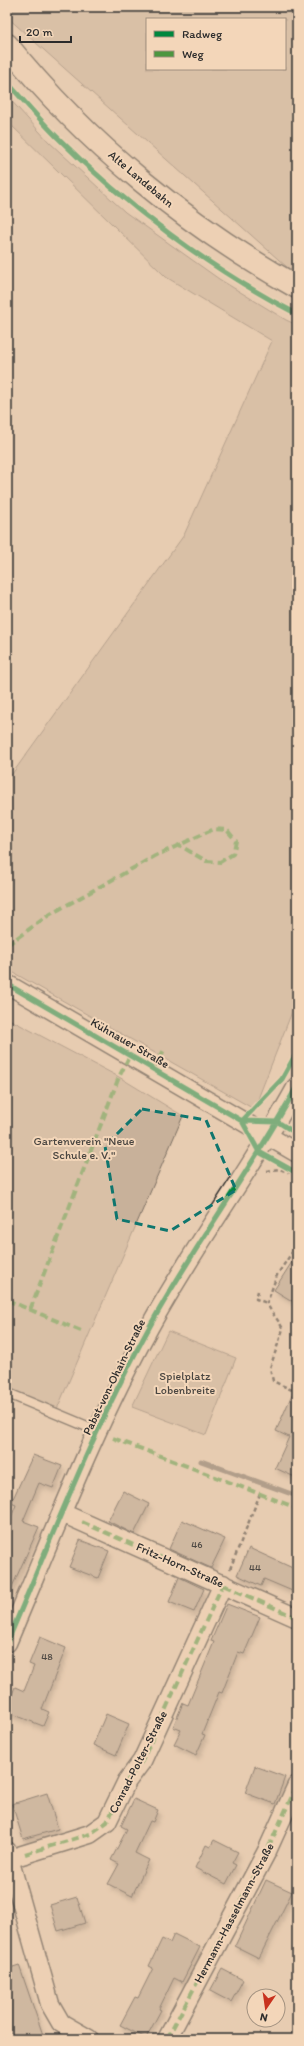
<svg xmlns="http://www.w3.org/2000/svg" width="304" height="2046" font-family="Itim,sans-serif">
<style>
.green{fill:#c8b19a;stroke:#7a6e62;fill-rule:evenodd}
.lines{fill:none;stroke-linecap:round;stroke-linejoin:round}
.stream{stroke:#6f665b;stroke-width:5}
.building{fill:#b29f8c;stroke:#2b2b2b;filter:url(#shadow)}
.lane-casing{stroke:#2b2b2b;stroke-width:12}
.street-casing{stroke:#2b2b2b;stroke-width:21}
.secondary-casing{stroke:#2b2b2b;stroke-width:25}
.path{stroke:#2b2b2b;stroke-width:2.5;stroke-dasharray:4 3;stroke-linecap:butt}
.lane{stroke:#f3d6b9;stroke-width:9}
.street{stroke:#f3d6b9;stroke-width:18}
.secondary{stroke:#f3d6b9;stroke-width:22}
.quiet{stroke:#4d9640;stroke-width:4;stroke-dasharray:8 4;stroke-linecap:butt}
.cycleway-casing{stroke:#f3d6b9;stroke-width:8}
.cycleway{stroke:#00873e;stroke-width:5}
.marked{fill:none;stroke:#0f766e;stroke-width:3;stroke-dasharray:8 5;stroke-linejoin:round}
.labels{text-anchor:middle;stroke-width:4;stroke-linejoin:round;paint-order:stroke}
.number-label{font-size:10px;fill:#4d4843}
.street-label{font-size:12px;fill:#2b2b2b;stroke:#f3d6b9}
.park-label{font-size:12px;fill:#4a4641;stroke:#f3d6b9}
</style>
<defs>
<filter id="shadow"><feDropShadow dx="2.5" dy="4.5" stdDeviation="2" flood-color="#0004"/></filter>
</defs>
<rect width="100%" height="100%" fill="#e7ccb1"/>
<filter id="ink" filterUnits="userSpaceOnUse"><feTurbulence type="fractalNoise" baseFrequency=".025" numOctaves="2"/><feDisplacementMap in="SourceGraphic" scale="8" xChannelSelector="R" yChannelSelector="G"/><feConvolveMatrix kernelMatrix="1 2 1 2 8 2 1 2 1" color-interpolation-filters="sRGB"/></filter>
<g filter="url(#ink)">
<path class="green" d="M7,7H297V272L288,268L7,17ZM147,19H285V69H147Z
M7,96L49,142L125,212L219,279L286,320L297,325V999L254,1109L7,969V781L184,535L272,341L166,277L7,121Z
M7,1018L119,1077L183,1116L57,1409L7,1392Z
M168,1331L236,1358L206,1435L132,1407Z"/>
<g class="lines">
<path class="stream" d="M201,1461L297,1496"/>
</g>
<path class="building" d="M297,1254V1304L274,1290Z
M297,1383V1478L275,1468L289,1437L276,1431Z
M33,1455L62,1466L53,1488L39,1483L23,1521L39,1527L7,1598V1527L16,1505L11,1503Z
M123,1491L149,1504L134,1534L108,1521Z
M182,1520L225,1539L211,1568L169,1549Z
M80,1540L109,1551L98,1578L69,1567Z
M249,1548L297,1570V1593L264,1579L261,1586L237,1575Z
M179,1577L204,1589L194,1612L169,1602Z
M227,1604L260,1617L244,1654L238,1652L222,1693L219,1692L202,1734L205,1735L196,1755L174,1744L181,1730L173,1727L183,1703L188,1705L214,1642L211,1641Z
M40,1637L66,1648L42,1709L49,1712L43,1726L7,1712V1707L15,1687L24,1691L34,1666L29,1664Z
M106,1714L129,1724L116,1755L93,1745Z
M255,1766L285,1777L275,1804L245,1793Z
M47,1793L58,1829L23,1839L12,1804Z
M134,1799L158,1810L153,1822L150,1821L135,1853L149,1860L132,1896L108,1884L119,1864L111,1860L127,1829L121,1826Z
M214,1840L238,1852L232,1863L236,1865L226,1884L195,1868L206,1845L210,1847Z
M266,1880L292,1892L259,1958L235,1946Z
M77,1897L85,1923L58,1931L50,1905Z
M174,1934L200,1947L182,1982L174,1978L159,2009L161,2010L146,2038L120,2025L135,1997L138,1998L153,1968L149,1966L162,1939L170,1943Z
M19,1965L43,2035L30,2039H7V1969Z
M222,1969L243,1980L231,2002L210,1991Z"/>
<g class="lines">
<defs>
<path id="lane" d="M7,1393L98,1431"/>
<path id="street" d="M7,984L297,1153
M62,1513L297,1618
M7,1643C52,1537 94,1427 150,1326C195,1244 252,1169 297,1086
M7,1851L50,2004L61,2023L89,2039
M9,1859L90,1834L107,1822L127,1781L142,1761L223,1584
M167,2039L267,1851L297,1785"/>
<path id="secondary" d="M7,45C86,143 187,226 297,287"/>
</defs>
<use href="#lane" class="lane-casing"/>
<use href="#street" class="street-casing"/>
<use href="#secondary" class="secondary-casing"/>
<path class="path" d="M267,1171L279,1169L297,1175
M258,1291L256,1299L267,1303
M292,1390L273,1381L270,1368L283,1329C278,1319 271,1313 267,1303L277,1275L297,1245
M230,1569L260,1494"/>
<use href="#lane" class="lane"/>
<use href="#street" class="street"/>
<use href="#secondary" class="secondary"/>
<path class="quiet" d="M7,945L49,915L155,856L214,829L227,830L236,841L233,854L220,862L206,861L179,845
M7,999L12,987
M154,1069L164,1050
M7,1300L81,1331
M30,1310L119,1077L130,1055
M113,1438L297,1508
M82,1522L297,1618
M25,1854L90,1834L107,1822L127,1781L142,1761L223,1584
M167,2039L267,1851L297,1785"/>
<defs>
<path id="cycleway" d="M7,82C23,100 39,119 56,136C125,205 211,270 297,314
M7,984L242,1121L278,1122L297,1134
M242,1121L282,1079L297,1052
M242,1121L259,1152L297,1173
M7,1643C52,1537 94,1427 150,1326C195,1244 252,1169 297,1086"/>
</defs>
<use href="#cycleway" class="cycleway-casing"/>
<use href="#cycleway" class="cycleway"/>
</g>
</g>
<path d="M0 0H304V2046H0ZM142,1109L206,1120L236,1190L170,1231L117,1219L105,1146Z" fill="#e7ccb1" fill-opacity=".55" fill-rule="evenodd"/>
<path class="marked" d="M142,1109L206,1120L236,1190L170,1231L117,1219L105,1146Z"/>
<g class="labels">
<g class="number-label">
<text x="197" y="1548">46</text>
<text x="255" y="1571">44</text>
<text x="47" y="1660">48</text>
</g>
<g class="street-label">
<text transform="translate(141 179) rotate(40)" y="4">Alte Landebahn</text>
<text transform="translate(130 1043) rotate(30)" y="4">Kühnauer Straße</text>
<text transform="translate(114 1377) rotate(-64)" y="4">Pabst-von-Ohain-Straße</text>
<text transform="translate(180 1565) rotate(24)" y="4">Fritz-Horn-Straße</text>
<text transform="translate(138 1762) rotate(-63)" y="4">Conrad-Polter-Straße</text>
<text transform="translate(234 1913) rotate(-62)" y="4">Hermann-Hasselmann-Straße</text>
</g>
<g class="park-label">
<text x="84" y="1145">Gartenverein "Neue<tspan x="84" dy="14">Schule e. V."</tspan></text>
<text x="185" y="1380">Spielplatz<tspan x="185" dy="14">Lobenbreite</tspan></text>
</g>
</g>
<rect width="304" height="2046" fill="none" stroke="#f3d6b9" stroke-width="24"/>
<rect x="12" y="12" width="280" height="2022" fill="none" stroke="#2b2b2b" stroke-width="1.5" filter="url(#ink)"/>
<rect x="146" y="18" width="140" height="52" fill="#f3d6b9" stroke="#a39280"/>
<rect x="154" y="31" width="20" height="6" fill="#00873e" stroke="#a39280"/>
<text x="182" y="38" font-size="12" fill="#2b2b2b">Radweg</text>
<rect x="154" y="51" width="20" height="6" fill="#4d9640" stroke="#a39280"/>
<text x="182" y="58" font-size="12" fill="#2b2b2b">Weg</text>
<g transform="translate(266 2008) rotate(193)"><circle r="19" fill="#f3d6b9" stroke="#a39280"/>
<path d="M0-3L7 15L0 10L-7 15Z" fill="#c8321e"/>
<text y="-6" font-size="11" font-weight="bold" text-anchor="middle" fill="#2b2b2b">N</text>
</g>
<path d="M20 36v6h51v-6" fill="none" stroke="#2b2b2b" stroke-width="2"/>
<text x="26" y="36" font-size="12" fill="#2b2b2b" stroke="#f3d6b9" stroke-width="3" paint-order="stroke">20 m</text>
</svg>
